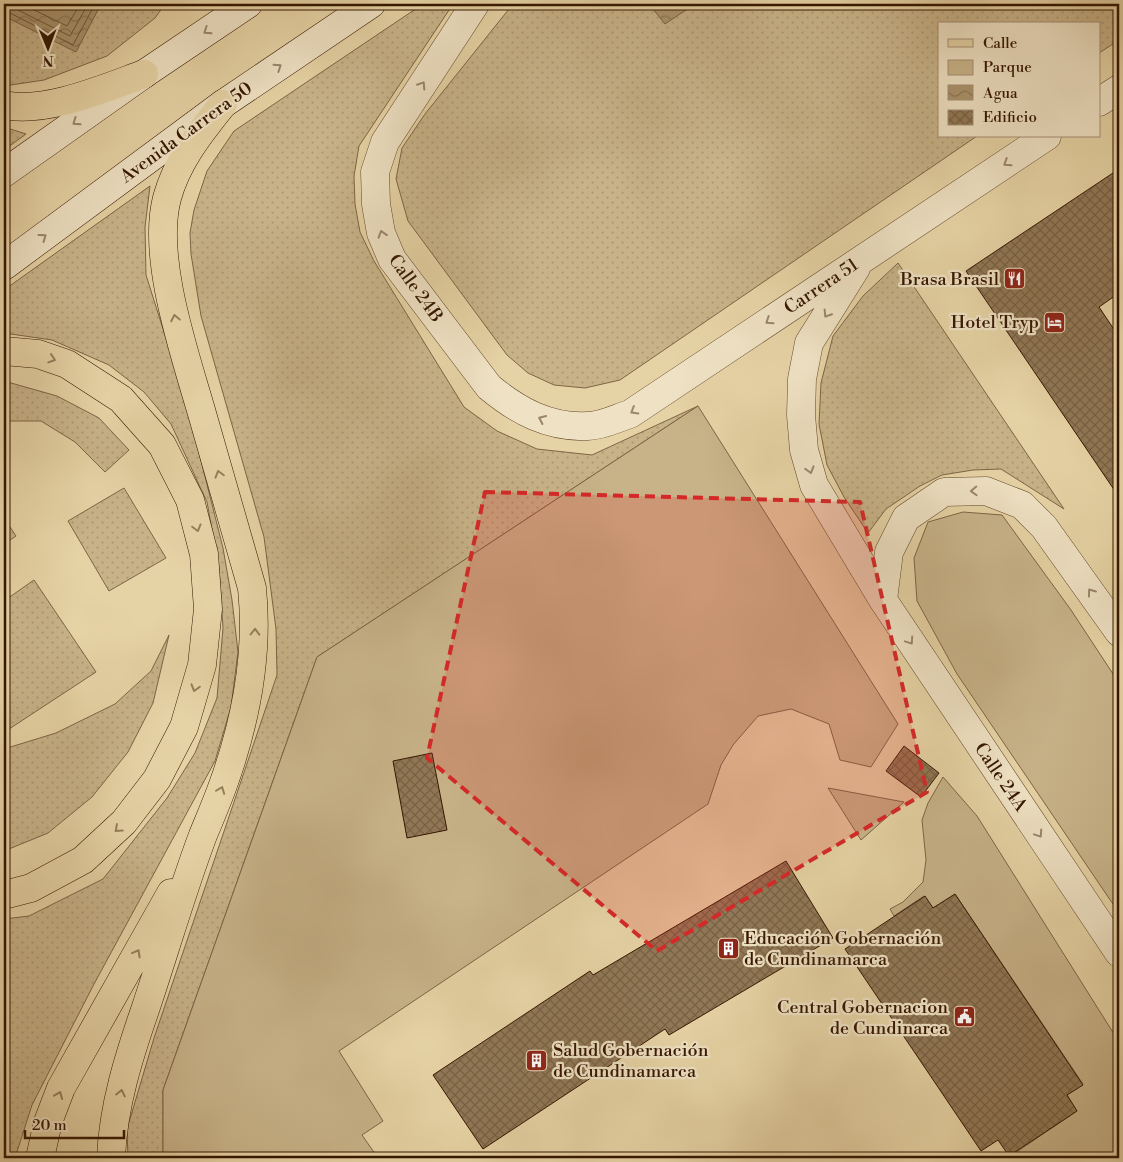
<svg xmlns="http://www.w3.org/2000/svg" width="1123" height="1162" font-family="'Libre Bodoni',serif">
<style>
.grass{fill:url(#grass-dots);stroke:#7e6445}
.park{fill:#c8b389;stroke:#7e6445}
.water{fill:url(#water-waves);stroke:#7b6142}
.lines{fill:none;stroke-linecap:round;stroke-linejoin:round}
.shore{stroke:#705437;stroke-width:1}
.building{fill:url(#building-cross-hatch);stroke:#351601}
.minor-casing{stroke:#61452a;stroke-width:29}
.secondary-casing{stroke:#351601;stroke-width:29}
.primary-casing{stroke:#351601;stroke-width:29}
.minor{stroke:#efe2c4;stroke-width:28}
.secondary{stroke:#efe2c4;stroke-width:28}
.primary{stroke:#e6d3a5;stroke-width:28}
.oneway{stroke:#9b866c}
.oneway2{stroke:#967e5b}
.marked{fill:#d62828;fill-opacity:0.2;stroke:#d62828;stroke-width:4;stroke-dasharray:10 6;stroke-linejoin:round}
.labels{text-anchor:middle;stroke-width:4.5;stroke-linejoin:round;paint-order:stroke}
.street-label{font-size:18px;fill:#351601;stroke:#efe2c4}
.poi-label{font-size:18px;fill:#351601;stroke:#efe2c4;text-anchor:end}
</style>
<defs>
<pattern id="grass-dots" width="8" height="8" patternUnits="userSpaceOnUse" patternTransform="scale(1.25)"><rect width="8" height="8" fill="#c8b389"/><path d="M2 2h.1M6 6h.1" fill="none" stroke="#ac9974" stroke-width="1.8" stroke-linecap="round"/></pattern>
<pattern id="water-waves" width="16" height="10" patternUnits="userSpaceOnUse" patternTransform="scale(1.25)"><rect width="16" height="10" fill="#aa936d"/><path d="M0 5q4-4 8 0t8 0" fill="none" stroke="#8b7757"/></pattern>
<pattern id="building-cross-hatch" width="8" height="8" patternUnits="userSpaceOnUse" patternTransform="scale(1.25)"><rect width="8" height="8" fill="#917856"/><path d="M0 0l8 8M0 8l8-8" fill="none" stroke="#776145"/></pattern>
</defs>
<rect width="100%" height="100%" fill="#e6d3a5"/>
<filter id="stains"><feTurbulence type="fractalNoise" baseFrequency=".004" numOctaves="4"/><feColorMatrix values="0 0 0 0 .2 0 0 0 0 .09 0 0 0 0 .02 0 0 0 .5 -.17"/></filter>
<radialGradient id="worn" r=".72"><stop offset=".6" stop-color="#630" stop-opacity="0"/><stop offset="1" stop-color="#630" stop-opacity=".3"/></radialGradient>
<path class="grass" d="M4,4H165L155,18L107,56L44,80L4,86Z
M423,4H453L359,146L354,176L355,204L360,232L374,261L464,407L497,431L537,449L592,455L698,406L317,657L163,1090V1158H128L127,1129L154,1038L277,675L276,629L264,537L201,316L191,254L190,233L194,210L207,171L234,131Z
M513,4H1119V40L1099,53V24H939V136H977L620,380L585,388L554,385L528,373L507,355L408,221L396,179L402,148L425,114Z
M4,127L26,134L4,150Z
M150,186L145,227L146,275L187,405L223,548L232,600L238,652L231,707L215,761L94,984L32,1105L15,1158H7L4,1152V919L29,916L103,879L167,798L195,753L217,698L223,628L219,568L207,502L171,424L144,392L109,365L52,340L4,333V290Z
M898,263L1064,509L1001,469L973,470L942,475L920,486L886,509L868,533L844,497L827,465L819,424L821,383L833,336L863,296Z
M4,381L57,396L99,418L129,450L105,472L75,442L41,421H4Z
M124,488L166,558L109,591L68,521Z
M4,518L16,536L4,544Z
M34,580L96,672L6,731L4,728V601Z
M169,635L153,703L128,752L92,797L48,833L4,851V749L56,733L115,704L151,671Z"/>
<path class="park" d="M698,406L898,724L871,767L840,760L829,724L791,709L758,716L733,745L721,765L708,804L339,1051L383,1121L362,1135L378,1158H163V1090L317,657Z
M963,512L1002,515L1071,610L1119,683V913L957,674L917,601L914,558L928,522Z
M943,777L977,816L1119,1042V1158H1018L1015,1153L1077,1111L1067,1095L1083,1084L955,894L933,908L924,896L894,916L890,909L903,902L923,882L926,860L922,820L928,803Z
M828,788L904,802L861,840Z"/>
<path class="water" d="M4,4H101L76,52L4,16Z
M649,4H695L665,24Z"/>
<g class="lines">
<path class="shore" d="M22,4L67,26L80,4
M4,5L10,6L70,36L88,4
M4,11L8,12L73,45L95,4"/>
</g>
<path class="building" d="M1119,169V293L1099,307L1119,337V497L966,271Z
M904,746L939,773L921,797L886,771Z
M432,753L447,830L407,838L393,761Z
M786,861L833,938L669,1035L665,1029L483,1149L433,1075L590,971L593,975Z
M955,894L1083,1085L1067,1095L1077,1111L1009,1156L998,1140L981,1151L845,949L925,896L933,908Z"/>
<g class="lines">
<defs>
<path id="minor" d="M475,4L385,142L375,172L376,204L381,233L392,259L489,387C518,411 549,428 588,426C602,426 617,418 630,414L1047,136
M1099,102L1119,89
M856,268L809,343L802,379L801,415L804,450L814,485L883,600L1119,953
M883,600L889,552L906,518L944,492L986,491L1022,505L1044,527L1119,632"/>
<path id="secondary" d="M4,173L144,74L248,4
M4,266L223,104L371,4"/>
<path id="primary" d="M4,105C45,114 105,88 144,74
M4,351L38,354L67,364L121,399L162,445L190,500L204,554L208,609L202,665L184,727L157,779L124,822L83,860L31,888L4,895
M40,1158L48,1122L61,1088L171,893
M111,1158C113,1106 129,1056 146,1007C165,950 182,891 203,835C210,818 217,802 223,785C246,721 259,656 252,588C236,531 219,474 203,417C186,357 151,259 167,198C177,161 200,133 223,104"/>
</defs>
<use href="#minor" class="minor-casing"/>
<use href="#secondary" class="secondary-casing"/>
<use href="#primary" class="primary-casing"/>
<use href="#minor" class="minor"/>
<use href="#secondary" class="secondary"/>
<use href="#primary" class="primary"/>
</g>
<defs><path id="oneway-chevron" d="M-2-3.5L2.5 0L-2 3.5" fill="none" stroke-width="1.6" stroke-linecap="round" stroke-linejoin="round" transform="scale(1.25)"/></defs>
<g class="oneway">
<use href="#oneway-chevron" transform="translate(207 31) rotate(146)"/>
<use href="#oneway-chevron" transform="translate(278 67) rotate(-34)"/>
<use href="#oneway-chevron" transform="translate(422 85) rotate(-57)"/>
<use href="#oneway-chevron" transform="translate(76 122) rotate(145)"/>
<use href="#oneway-chevron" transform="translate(1007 163) rotate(147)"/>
<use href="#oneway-chevron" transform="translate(382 234) rotate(-107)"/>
<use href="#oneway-chevron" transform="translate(43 237) rotate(-36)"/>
<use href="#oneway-chevron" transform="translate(827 314) rotate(122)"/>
<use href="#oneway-chevron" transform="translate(769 321) rotate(146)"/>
<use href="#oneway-chevron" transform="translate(634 411) rotate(149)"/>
<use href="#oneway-chevron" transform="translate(542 419) rotate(-155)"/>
<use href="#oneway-chevron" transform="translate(810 470) rotate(74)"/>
<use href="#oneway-chevron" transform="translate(974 491) rotate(178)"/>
<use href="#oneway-chevron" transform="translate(1091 592) rotate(-126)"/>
<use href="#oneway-chevron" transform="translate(910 641) rotate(56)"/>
<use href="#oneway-chevron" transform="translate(1039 834) rotate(56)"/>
</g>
<g class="oneway2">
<use href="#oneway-chevron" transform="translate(175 318) rotate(-101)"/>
<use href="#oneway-chevron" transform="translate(52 359) rotate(18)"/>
<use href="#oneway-chevron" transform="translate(219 474) rotate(-106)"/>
<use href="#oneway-chevron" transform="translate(197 528) rotate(75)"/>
<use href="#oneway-chevron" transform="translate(255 632) rotate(-89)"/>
<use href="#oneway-chevron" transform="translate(195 688) rotate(106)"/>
<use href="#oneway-chevron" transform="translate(221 790) rotate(-69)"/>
<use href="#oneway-chevron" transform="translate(118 829) rotate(138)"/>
<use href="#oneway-chevron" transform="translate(137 953) rotate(-61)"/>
<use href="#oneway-chevron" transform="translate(121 1093) rotate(-78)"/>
<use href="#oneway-chevron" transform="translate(59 1095) rotate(-68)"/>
</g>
<path class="marked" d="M485,492L860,502L927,792L657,951L427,758Z"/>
<defs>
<symbol id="restaurant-square" viewBox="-11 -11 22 22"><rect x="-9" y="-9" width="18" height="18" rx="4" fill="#8f2418" stroke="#efe2c4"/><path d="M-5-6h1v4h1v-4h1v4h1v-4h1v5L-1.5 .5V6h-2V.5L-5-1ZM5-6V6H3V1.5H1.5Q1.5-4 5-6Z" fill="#fff"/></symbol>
<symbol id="hotel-square" viewBox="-11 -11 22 22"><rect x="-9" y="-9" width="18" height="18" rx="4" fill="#8f2418" stroke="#efe2c4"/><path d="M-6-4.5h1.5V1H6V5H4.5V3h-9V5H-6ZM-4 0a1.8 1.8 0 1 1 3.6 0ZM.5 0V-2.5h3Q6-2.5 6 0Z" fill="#fff"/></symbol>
<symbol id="building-square" viewBox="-11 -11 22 22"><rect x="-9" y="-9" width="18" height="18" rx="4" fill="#8f2418" stroke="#efe2c4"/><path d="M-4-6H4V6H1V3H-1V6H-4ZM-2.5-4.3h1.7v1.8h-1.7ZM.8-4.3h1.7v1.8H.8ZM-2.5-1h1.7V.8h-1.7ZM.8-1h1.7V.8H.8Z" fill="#fff"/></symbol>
<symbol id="civic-square" viewBox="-11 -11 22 22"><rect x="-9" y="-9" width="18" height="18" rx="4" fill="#8f2418" stroke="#efe2c4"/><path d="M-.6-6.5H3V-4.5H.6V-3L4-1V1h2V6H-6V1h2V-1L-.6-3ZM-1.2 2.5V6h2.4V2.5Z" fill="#fff"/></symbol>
</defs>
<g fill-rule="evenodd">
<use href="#restaurant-square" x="1002" y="266" width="25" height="25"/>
<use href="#hotel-square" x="1042" y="310" width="25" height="25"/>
<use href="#building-square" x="716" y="936" width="25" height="25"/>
<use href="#civic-square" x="952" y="1004" width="25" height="25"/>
<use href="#building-square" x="524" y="1048" width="25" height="25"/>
</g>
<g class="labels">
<g class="street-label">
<text transform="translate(186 132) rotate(-36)" y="6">Avenida Carrera 50</text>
<text transform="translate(821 286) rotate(-34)" y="6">Carrera 51</text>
<text transform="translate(416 288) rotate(54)" y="6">Calle 24B</text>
<text transform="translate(1001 777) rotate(56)" y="6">Calle 24A</text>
</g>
<g class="poi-label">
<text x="999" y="285">Brasa Brasil</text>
<text x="1039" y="328">Hotel Tryp</text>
<text x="744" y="944" text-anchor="start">Educación Gobernación<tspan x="744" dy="21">de Cundinamarca</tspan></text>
<text x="948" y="1013">Central Gobernacion<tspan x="948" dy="21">de Cundinarca</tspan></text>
<text x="553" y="1056" text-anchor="start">Salud Gobernación<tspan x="553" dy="21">de Cundinamarca</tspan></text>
</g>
</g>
<rect width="1123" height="1162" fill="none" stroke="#e6d3a5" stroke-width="20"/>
<rect x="5" y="5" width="1113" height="1152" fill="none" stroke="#351601" stroke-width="2.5"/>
<rect x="10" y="10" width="1103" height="1142" fill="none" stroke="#351601"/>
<rect x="938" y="22" width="162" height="115" fill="#efe2c4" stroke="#a59076"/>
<rect x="948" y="39" width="25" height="8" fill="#e6d3a5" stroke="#a59076"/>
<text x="983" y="48" font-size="15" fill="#351601">Calle</text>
<rect x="948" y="60" width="25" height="15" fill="#c8b389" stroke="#a59076"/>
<text x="983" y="72" font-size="15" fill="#351601">Parque</text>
<rect x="948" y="85" width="25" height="15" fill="url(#water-waves)" stroke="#a59076"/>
<text x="983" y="98" font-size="15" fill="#351601">Agua</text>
<rect x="948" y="110" width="25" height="15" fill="url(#building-cross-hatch)" stroke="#a59076"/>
<text x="983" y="122" font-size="15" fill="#351601">Edificio</text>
<g transform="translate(48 48) rotate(179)" stroke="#efe2c4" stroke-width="4" paint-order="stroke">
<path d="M0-4L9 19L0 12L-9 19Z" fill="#351601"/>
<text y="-8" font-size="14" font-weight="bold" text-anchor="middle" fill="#351601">N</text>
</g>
<path d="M25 1130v8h99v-8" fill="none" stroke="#351601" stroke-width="2.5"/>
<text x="32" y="1130" font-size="15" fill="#351601" stroke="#efe2c4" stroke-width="4" paint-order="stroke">20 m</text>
<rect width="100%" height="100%" filter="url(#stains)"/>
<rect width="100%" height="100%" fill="url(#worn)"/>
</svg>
